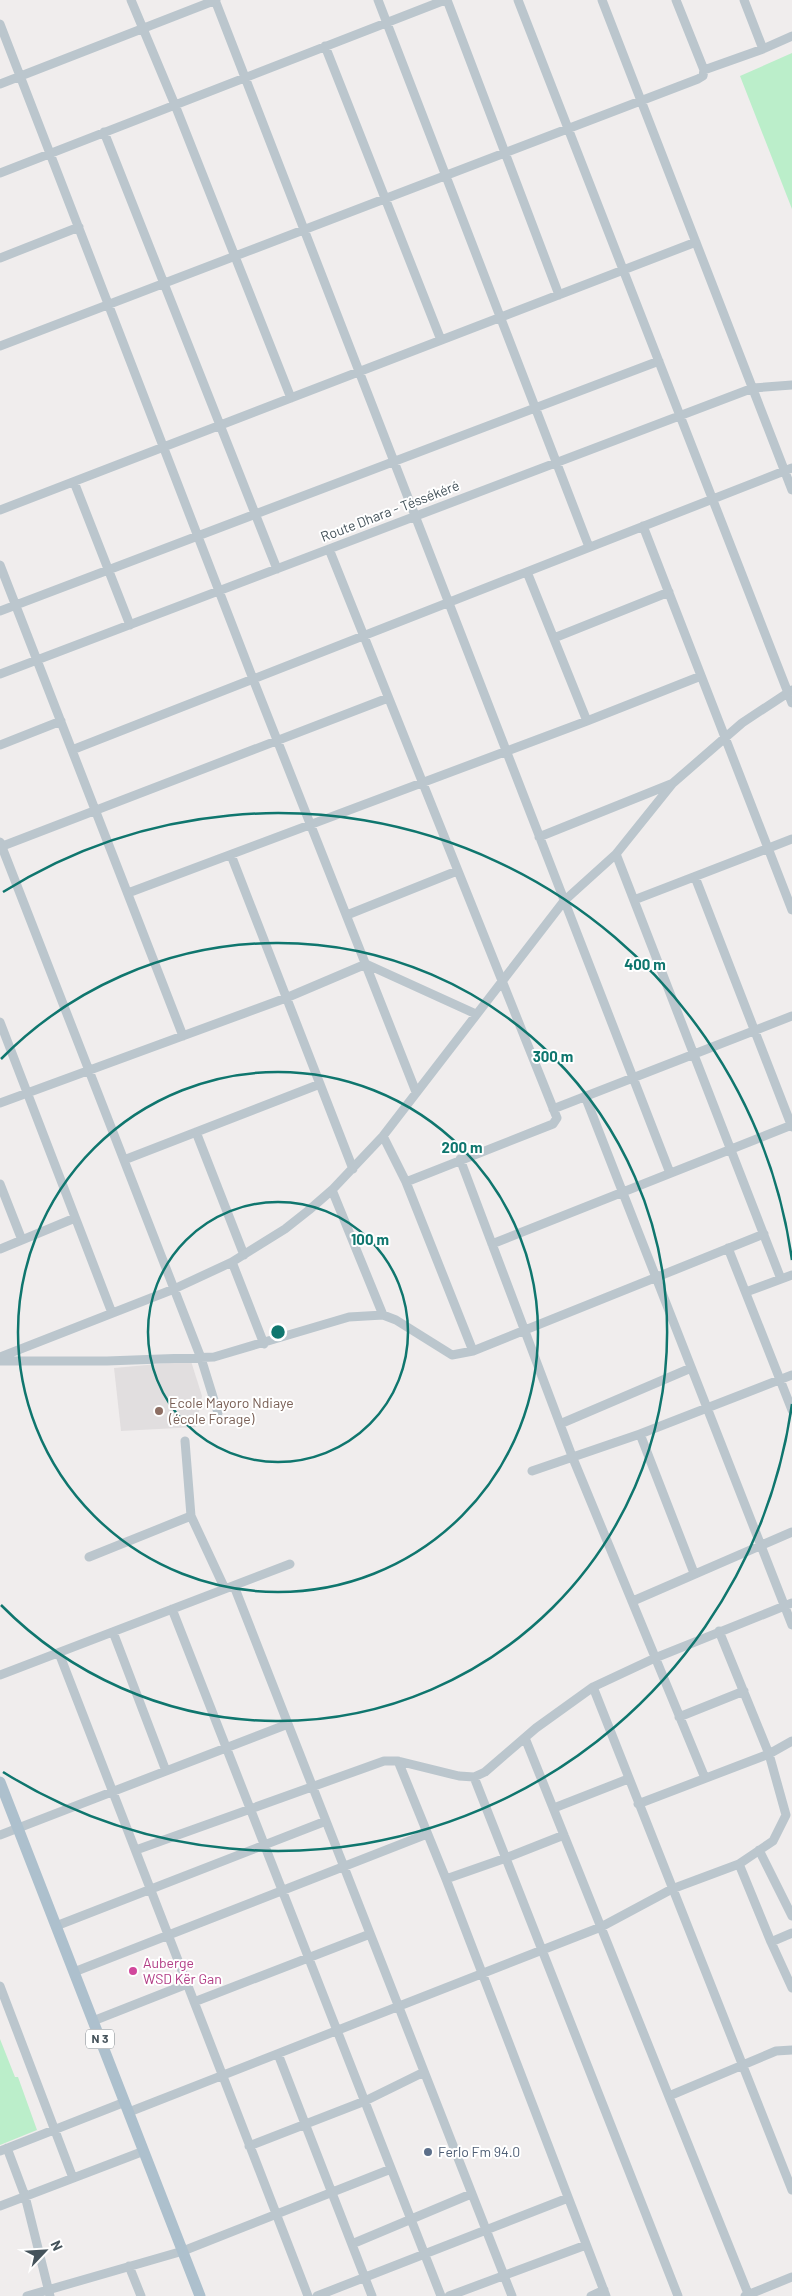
<svg xmlns="http://www.w3.org/2000/svg" width="792" height="2296" font-family="Barlow,sans-serif">
<style>
.education{fill:#e1dedf}
.green{fill:#bbeeca}
.lines{fill:none;stroke-linecap:round;stroke-linejoin:round}
.minor{stroke:#bbc6cd;stroke-width:9}
.major{stroke:#adc0cd;stroke-width:11}
.ring{fill:none;stroke:#0f766e;stroke-width:2.5}
.education-dot{fill:#8d6e63;stroke:#fff;stroke-width:2}
.hotel-dot{fill:#d1479c;stroke:#fff;stroke-width:2}
.service-dot{fill:#5c6f8a;stroke:#fff;stroke-width:2}
.labels{text-anchor:middle;stroke-width:4;stroke-linejoin:round;paint-order:stroke}
.shield{fill:#fff;stroke:#7d878c;stroke-width:1}
.shield-label{font-size:12px;font-weight:bold;fill:#45535b}
.street-label{font-size:14px;fill:#45535b;stroke:#fff}
.education-label{font-size:14px;fill:#785e54;stroke:#fff;text-anchor:start}
.hotel-label{font-size:14px;fill:#b23c85;stroke:#fff;text-anchor:start}
.service-label{font-size:14px;fill:#4e5e75;stroke:#fff;text-anchor:start}
.centre{fill:#0f766e;stroke:#fff;stroke-width:2.5}
.ring-label{font-size:15px;text-anchor:middle;font-weight:bold;fill:#0f766e;stroke:#fff;stroke-width:4;stroke-linejoin:round;paint-order:stroke}
</style>
<rect width="100%" height="100%" fill="#f0eded"/>
<path class="education" d="M191,1361L202,1396L196,1427L121,1431L114,1368Z"/>
<path class="green" d="M792,53V209L740,76Z
M0,2039L15,2077H18L37,2130L0,2145Z"/>
<g class="lines">
<path class="minor" d="M131,0L175,105L291,398
M215,0L670,1173
M378,0L589,547
M447,0L559,295
M518,0L792,703
M602,0L792,490
M744,0L763,49
M0,24L253,679L416,1092
M325,46L441,340
M704,70L763,49L792,36
M0,84L216,0
M104,132L277,569
M0,173L445,0
M0,258L79,227
M0,346L698,79L703,76L704,70L676,0
M74,482L130,625
M0,510L696,242
M643,526L792,910
M329,549L557,1118L553,1124L406,1182
M0,565L183,1036
M527,572L587,721
M0,611L659,361
M554,638L669,592
M0,674L753,388L792,385
M0,745L61,721
M72,750L792,468
M539,837L671,784
M0,842L201,1358L218,1413
M0,847L388,698
M616,854L781,1279
M231,855L353,1169
M695,877L792,1127
M128,893L587,721L701,676
M634,900L792,839
M347,915L457,871
M0,1022L112,1313
M585,1096L792,1625
M0,1103L286,998L366,964L476,1014
M553,1109L792,1016
M196,1132L244,1255
M383,1136L406,1182L473,1351
M460,1159L572,1456L705,1778
M124,1160L320,1084
M0,1184L22,1240
M332,1190L383,1315
M492,1244L792,1125
M728,1248L792,1410
M0,1249L75,1218
M232,1262L264,1344
M746,1292L792,1275
M0,1357L174,1289L232,1262L285,1229L309,1210L332,1190L383,1136L564,901L616,854L673,783L742,723L792,690
M0,1361H107L214,1357L349,1317L383,1315L396,1320L452,1355L473,1351L764,1234
M560,1424L691,1368
M640,1434L694,1573
M185,1441L191,1516L225,1589
M532,1471L640,1434L792,1375
M89,1557L191,1516
M234,1586L512,2296
M633,1601L792,1532
M172,1609L441,2296
M113,1632L166,1771
M59,1653L308,2296
M0,1675L290,1564
M593,1687L792,2190
M679,1717L744,1691
M525,1738L749,2296
M398,1761L446,1879L606,2296
M474,1777L678,2296
M638,1804L769,1754L792,1741
M554,1808L628,1779
M0,1835L288,1724
M136,1850L384,1761H398L459,1776L474,1777L485,1772L536,1728L593,1687L655,1658L792,1603
M759,1850L792,1916
M739,1864L771,1942L792,1988
M446,1879L506,1858L564,1835
M56,1926L326,1821
M771,1942L792,1933
M74,1972L427,1834
M0,1986L73,2178
M194,2002L370,1934
M93,2021L187,1984
M278,2054L372,2296
M669,2096L776,2051L792,2050
M129,2112L601,1927L672,1889L739,1864L773,1841L786,1815L769,1754L719,1631
M249,2146L365,2101L424,2072
M7,2148L25,2196L50,2296
M0,2151L125,2102
M0,2206L144,2151
M352,2244L471,2194
M129,2266L141,2296
M27,2296L183,2251L391,2169
M317,2296L568,2198
M449,2296L586,2245
M591,2296L604,2290
M745,2296L792,2277"/>
<path class="major" d="M0,1782L200,2296"/>
</g>
<g class="ring">
<circle cx="278" cy="1332" r="130"/>
<circle cx="278" cy="1332" r="260"/>
<path d="M1 1059A389 389 0 1 1 1 1605"/>
<path d="M792 1404A519 519 0 0 1 3 1772M3 892A519 519 0 0 1 792 1260"/>
</g>
<circle class="education-dot" cx="159" cy="1411" r="5"/>
<circle class="hotel-dot" cx="133" cy="1971" r="5"/>
<circle class="service-dot" cx="428" cy="2152" r="5"/>
<g class="labels">
<rect class="shield" x="86" y="2029.5" width="28" height="19" rx="4"/>
<g class="shield-label">
<text x="100" y="2043">N 3</text>
</g>
<g class="street-label">
<text transform="translate(390 511) rotate(-21)" y="5">Route Dhara - Téssékéré</text>
</g>
<g class="education-label">
<text x="169" y="1408">Ecole Mayoro Ndiaye<tspan x="169" dy="16">(école Forage)</tspan></text>
</g>
<g class="hotel-label">
<text x="143" y="1968">Auberge<tspan x="143" dy="16">WSD Kër Gan</tspan></text>
</g>
<g class="service-label">
<text x="438" y="2157">Ferlo Fm 94.0</text>
</g>
</g>
<circle cx="278" cy="1332" r="8" class="centre"/>
<g class="ring-label">
<text x="645" y="970">400 m</text>
<text x="553" y="1062">300 m</text>
<text x="462" y="1153">200 m</text>
<text x="370" y="1245">100 m</text>
</g>
<g transform="translate(45 2251) rotate(65)" stroke="#ffffff" stroke-width="4" paint-order="stroke">
<path d="M0-4L9 19L0 12L-9 19Z" fill="#45535b"/>
<text y="-8" font-size="14" font-weight="bold" text-anchor="middle" fill="#45535b">N</text>
</g>
</svg>
